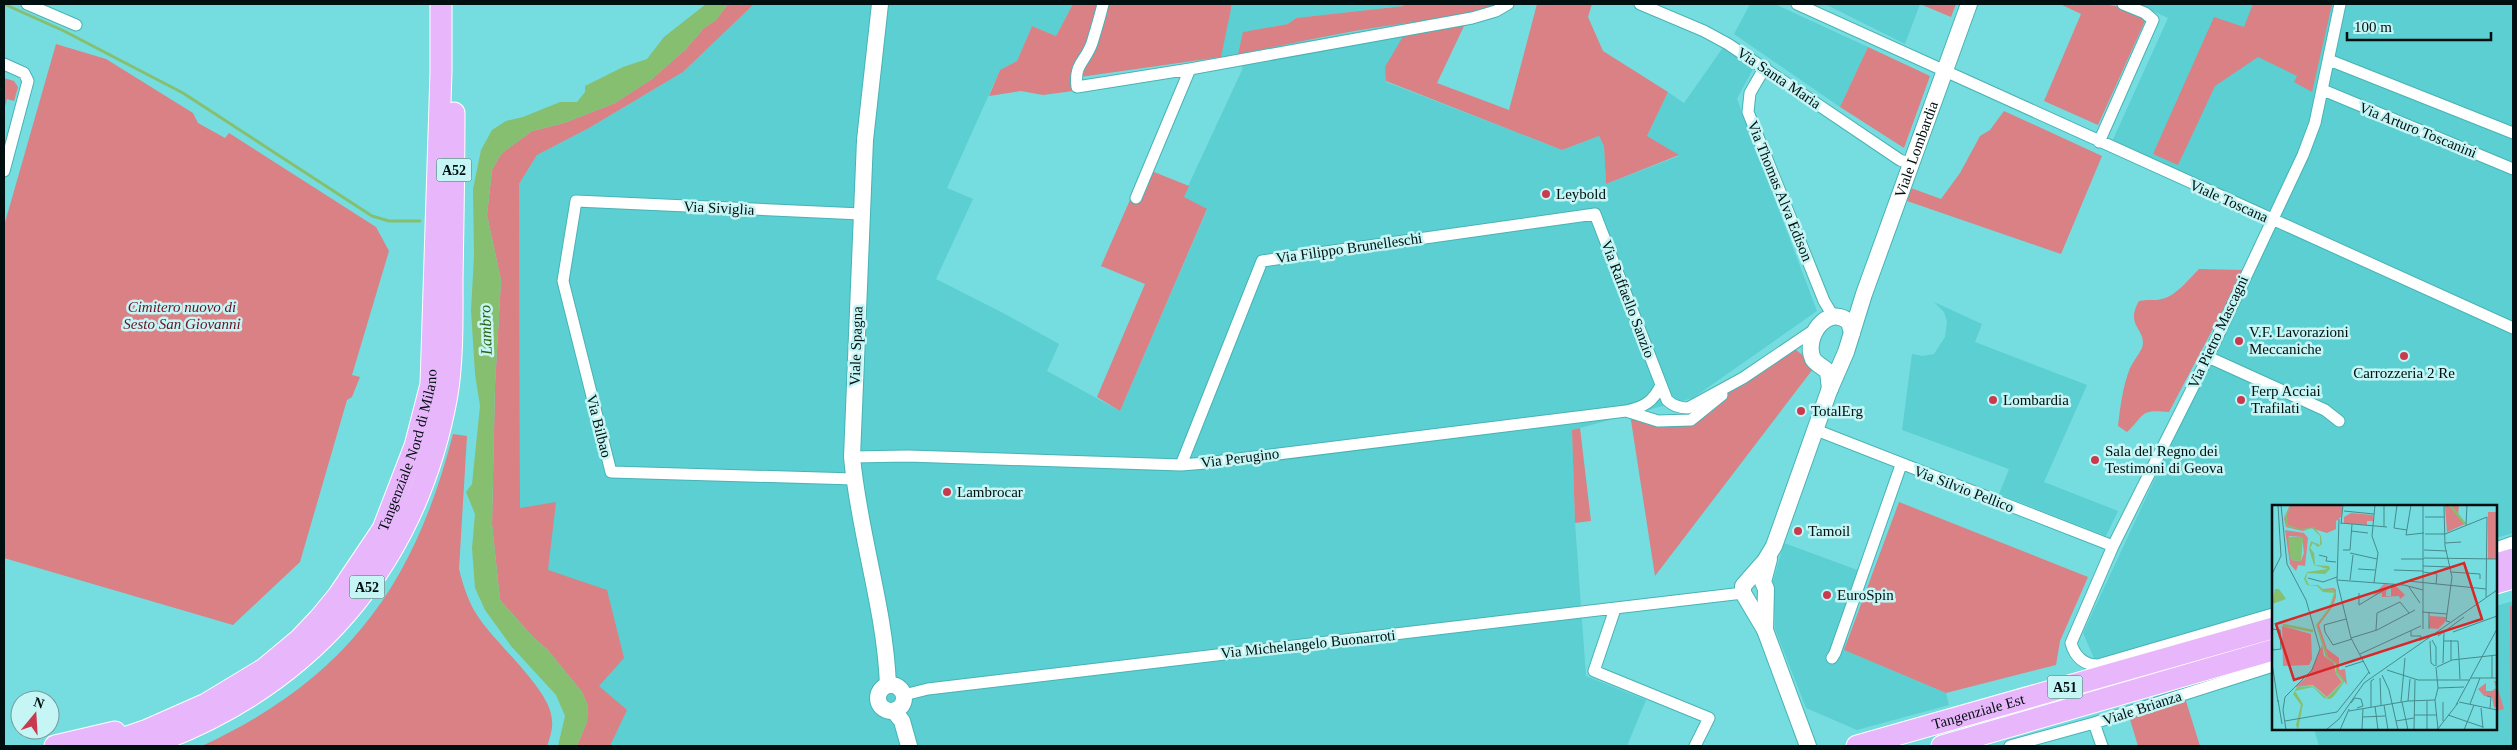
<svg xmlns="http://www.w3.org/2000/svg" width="2517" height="750" font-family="Georgia,serif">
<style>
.built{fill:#5bcfd1}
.green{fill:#d98185}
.water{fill:#86bf6f}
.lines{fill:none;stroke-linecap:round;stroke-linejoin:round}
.stream{stroke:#86bf6f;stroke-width:3}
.street-casing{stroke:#48b3b5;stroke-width:13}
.secondary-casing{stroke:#48b3b5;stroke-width:18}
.highway-casing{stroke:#fff;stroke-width:23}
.street{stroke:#fff;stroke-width:11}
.secondary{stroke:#fff;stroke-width:16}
.highway{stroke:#e8b6fa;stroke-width:21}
.poi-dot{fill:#ca3a4f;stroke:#c5f5f5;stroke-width:2}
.labels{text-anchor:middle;stroke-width:5;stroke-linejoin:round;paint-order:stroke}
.shield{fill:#c5f5f5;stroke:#3b5454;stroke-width:1}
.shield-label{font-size:14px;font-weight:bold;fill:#000f0f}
.street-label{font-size:15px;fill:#000f0f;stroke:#c5f5f5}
.poi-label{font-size:15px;fill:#000f0f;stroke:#c5f5f5;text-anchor:start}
.park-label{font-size:15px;font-style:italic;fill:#6c1022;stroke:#c5f5f5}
.water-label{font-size:16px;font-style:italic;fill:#2b5f0c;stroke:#c5f5f5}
.inset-river{fill:none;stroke:#86bf6f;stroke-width:2.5}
.inset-road{fill:none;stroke:#468b8c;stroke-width:1}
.view{fill:#d62828;fill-opacity:0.15;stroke:#d62828;stroke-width:2.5}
.inset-edge{fill:none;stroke:#000f0f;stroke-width:2.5}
</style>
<rect width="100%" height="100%" fill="#75dddf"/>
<path class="built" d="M754,4H1073L1056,36L1032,26L1017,61L1000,70L947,188L973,199L936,279L1005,314L1059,344L1047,371L1120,411L1207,210L1183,197L1242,70L1243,63L1218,68L1232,4H1404V6L1296,18L1288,24L1244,32L1238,53L1404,23L1405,33L1386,82L1562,150L1599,136L1604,146L1606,184L1679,156L1647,136L1668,92L1684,103L1724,46L1754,67L1737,99L1817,311L1693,398L1572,430L1575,523L1586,676L1646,700L1627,746H610L626,710L598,686L520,509L519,184L537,155L589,128L683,72Z
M1750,4H1775L1868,47L1840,107L1734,34Z
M1825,4H1920L1905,44Z
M2137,4H2513V533L2496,538V506H2273V609L2097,665L2083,633L2276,219L2111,144L2168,18Z
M1934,302L1982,324L1975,342L2087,385L2044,482L2118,511L2106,536L1999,494L2009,469L1902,430L1912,354L1922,356L1934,354L1945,337L1947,322L1944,312Z
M1784,543L1860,571L1835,636L1847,640L1844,650L1946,693L1949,705L1857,730L1806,708L1775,629L1773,581Z
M2513,601V746H2319L2314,729H2496V606Z"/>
<path class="green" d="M728,4H754L683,72L589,128L537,155L519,184L520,508L556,502L548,570L607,590L624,658L599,686L627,710L610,746H577L587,722L588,706L582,692L547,649L535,639L500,600L492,524L495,385L501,280L487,215L492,170L501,154L532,131L564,123L615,103L652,79L686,49L704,28L716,20Z
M1073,4H1099C1095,16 1092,30 1087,43C1076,67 1068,60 1073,91L1043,95L1021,91L989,96L1000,70L1017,61L1032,26L1056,36Z
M1108,4H1232L1221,57L1080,77V70Z
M1404,4H1496C1472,21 1437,19 1408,23C1351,30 1295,43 1238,54L1243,32L1288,24L1296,18L1404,6Z
M1537,4H1592L1588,17L1603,51L1668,92L1647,136L1679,155L1606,184L1604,146L1599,136L1562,150L1386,81L1385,67L1405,33L1465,24L1437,83L1509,110Z
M1920,4H1956L1951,17Z
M2060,4C2088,4 2126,0 2145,21L2098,125L2044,101L2081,14Z
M2253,4H2332L2312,92L2294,82L2297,76L2258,57L2215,86L2178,165L2153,154L2214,17L2244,27Z
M56,44L106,59L193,113L198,123L225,138L229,133L376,227L389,251L352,375L360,377L352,397L347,400L300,562L233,625L4,558V226Z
M1868,47L1930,76L1904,148L1840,107Z
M4,78L14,81L18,87L14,101L7,99L4,110Z
M2004,111L2102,156L2061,254L1907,201L1911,188L1941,199L1960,173L1980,136L1990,130Z
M1144,168L1189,186L1184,197L1207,209L1120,411L1097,397L1145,284L1101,266Z
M2199,269L2244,270L2169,412C2139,409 2146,414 2127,432L2118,426C2120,408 2123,385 2130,368C2133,361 2139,355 2142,348C2148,329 2124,327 2139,301C2147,299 2155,301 2162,299C2176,296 2189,279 2199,269Z
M1792,347L1816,365L1655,576L1630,414L1682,422Z
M1580,428L1591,521L1575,523L1572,430Z
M453,434L467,436L459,569C463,585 468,601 477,615C494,643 551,689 552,720C553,728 550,739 547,746H202C346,679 414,586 453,434Z
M1899,502L2088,577L2060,641L2056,665L1946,693L1844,650Z
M2510,606H2513V746H2511Z
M2496,683L2504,709L2496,711Z
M2185,698L2200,746H2138L2129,716Z"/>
<path class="water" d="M706,4H728L716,20L704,28L686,49L652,79L615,103L564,123L532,131L501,154L492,170L487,215L501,280L495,385L492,524L500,600L535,639L547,649L582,692L588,706L587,722L577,746H558L565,716L556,695L511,646L485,610L475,588L472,548L475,514L466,492L472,484L480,406L475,374L471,310L474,256L473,189L481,150L492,130L506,121L523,117L560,102H577L585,92V86L623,67L647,59L664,37Z"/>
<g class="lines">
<path class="stream" d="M4,4L64,31L183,93L372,216L389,221H420"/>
<defs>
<path id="street" d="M27,4L76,25
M1103,4C1100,17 1096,30 1092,43C1085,63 1074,63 1077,87L1190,69L1472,18L1496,11L1508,4
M1640,4L1704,31L1728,44L1900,160L1911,164
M1797,4L2513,328
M2329,60L2513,133
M4,64L24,73L28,81L4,171
M1765,67L1750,93L1748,112L1824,301L1833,316
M2323,90L2513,169
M2099,142L2153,20L2145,13L2123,4
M1136,198L1190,69
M2208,357L2325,410L2339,421
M1626,411L1658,421L1691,420L1722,395
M1816,430L2113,546
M852,457L908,456L1181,465L1206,463L1626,411C1644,407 1653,402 1661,385
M1181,465L1262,261L1595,214L1667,400C1673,406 1679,408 1688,408L1743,378L1817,328
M854,479L611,472L563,281L576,201L861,214
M2496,548L2513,542
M1615,609L1594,671L1709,718L1695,746
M2273,614L2098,665C2084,665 2075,657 2071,643L2113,546L2208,357L2303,155L2315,123L2340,4
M1832,658L1835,653L1901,465
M904,695L928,689L1743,593
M2094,723L2102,746
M2010,746L2094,723L2273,666"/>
<g id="secondary">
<path d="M880,4L865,140L852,457C859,534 885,608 888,685"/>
<path d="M1830,389L1828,372C1824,367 1817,365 1813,359C1803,338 1827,303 1849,322L1852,333"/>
<path d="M1765,630L1766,589L1763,582L1769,559"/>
<circle cx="891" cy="698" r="13"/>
<path d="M894,711L902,721L909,746"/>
<path id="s1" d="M1808,746L1765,630L1743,593V586L1765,561L1774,546L1829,391L1846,352L1864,294L1969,4"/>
</g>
<g id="highway">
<path d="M2496,564L2513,559"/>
<path d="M2496,583L2513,578"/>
<path d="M55,746L115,732"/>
<path id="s2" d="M101,746L145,731L206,704L264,669L300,639L319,619L338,596L383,529L415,446L431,384L441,72V4"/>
<path d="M146,746C310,688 416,567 447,395C453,357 452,317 452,279C453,223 454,168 454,113"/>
<path id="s3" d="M1857,746L2273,628"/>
<path d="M1942,746L2273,650"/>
</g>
</defs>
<use href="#street" class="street-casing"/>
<use href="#secondary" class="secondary-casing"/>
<use href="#highway" class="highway-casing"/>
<use href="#street" class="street"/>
<use href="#secondary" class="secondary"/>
<use href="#highway" class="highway"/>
</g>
<g class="poi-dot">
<circle cx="1546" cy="194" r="5"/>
<circle cx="2239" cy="341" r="5"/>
<circle cx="2404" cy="356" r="5"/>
<circle cx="1993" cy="400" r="5"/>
<circle cx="2241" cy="400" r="5"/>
<circle cx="1801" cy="411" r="5"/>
<circle cx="2095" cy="460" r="5"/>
<circle cx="947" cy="492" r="5"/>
<circle cx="1798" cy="531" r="5"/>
<circle cx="1827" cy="595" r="5"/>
</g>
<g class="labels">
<g class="shield">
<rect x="436.5" y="158.5" width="35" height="23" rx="4"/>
<rect x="349.5" y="575.5" width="35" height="23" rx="4"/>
<rect x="2047.5" y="675.5" width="35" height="23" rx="4"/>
</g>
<g class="shield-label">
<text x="454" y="175">A52</text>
<text x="367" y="592">A52</text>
<text x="2065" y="692">A51</text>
</g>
<g class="street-label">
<text transform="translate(1779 78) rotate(34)" y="5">Via Santa Maria</text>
<text transform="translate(2418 130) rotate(22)" y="5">Via Arturo Toscanini</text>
<text dy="5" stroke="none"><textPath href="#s1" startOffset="646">Viale Lombardia</textPath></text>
<text transform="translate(1780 191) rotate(68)" y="5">Via Thomas Alva Edison</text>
<text transform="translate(2229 201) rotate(24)" y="5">Viale Toscana</text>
<text transform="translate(719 208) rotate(3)" y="5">Via Siviglia</text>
<text transform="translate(1349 248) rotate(-8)" y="5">Via Filippo Brunelleschi</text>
<text transform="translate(1628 299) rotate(69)" y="5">Via Raffaello Sanzio</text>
<text transform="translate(2218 332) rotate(-65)" y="5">Via Pietro Mascagni</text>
<text transform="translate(856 346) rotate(-88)" y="5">Viale Spagna</text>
<text transform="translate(599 426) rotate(76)" y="5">Via Bilbao</text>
<text dy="5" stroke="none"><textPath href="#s2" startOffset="449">Tangenziale Nord di Milano</textPath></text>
<text transform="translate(1240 458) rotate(-7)" y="5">Via Perugino</text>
<text transform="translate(1964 489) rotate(21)" y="5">Via Silvio Pellico</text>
<text transform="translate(1308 644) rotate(-6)" y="5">Via Michelangelo Buonarroti</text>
<text transform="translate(2142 708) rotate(-18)" y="5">Viale Brianza</text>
<text dy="5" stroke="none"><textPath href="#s3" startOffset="126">Tangenziale Est</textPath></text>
</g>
<g class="poi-label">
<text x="1556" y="199">Leybold</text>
<text x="2249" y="337">V.F. Lavorazioni<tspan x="2249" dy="17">Meccaniche</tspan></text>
<text x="2404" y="378" text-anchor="middle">Carrozzeria 2 Re</text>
<text x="2251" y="396">Ferp Acciai<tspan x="2251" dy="17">Trafilati</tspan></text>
<text x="2003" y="405">Lombardia</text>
<text x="1811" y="416">TotalErg</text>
<text x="2105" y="456">Sala del Regno dei<tspan x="2105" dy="17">Testimoni di Geova</tspan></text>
<text x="957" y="497">Lambrocar</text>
<text x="1808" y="536">Tamoil</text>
<text x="1837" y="600">EuroSpin</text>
</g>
<g class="park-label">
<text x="182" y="312">Cimitero nuovo di<tspan x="182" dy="17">Sesto San Giovanni</tspan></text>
</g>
<g class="water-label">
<text transform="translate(485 330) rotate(-92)" y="6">Lambro</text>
</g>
</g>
<g transform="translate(2272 505)">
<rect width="225" height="225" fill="#75dddf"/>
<path d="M18,0H69L71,4L69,12L64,16V24L55,28L39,23L31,26L14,22L12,13ZM187,0L186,10L193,19L175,27L173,1ZM216,7H225V54H216ZM79,8L101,10V16H95V20L72,18V12ZM13,25L32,28L36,33L33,61L26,60L24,66L18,59ZM17,31L30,32L32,48L29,56L19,55ZM112,79L120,80L114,86V91H119V82L123,80L133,90L128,94L127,91L110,92V88L101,90ZM47,81L51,84L62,83L64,85V92L61,101L47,120L55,144L67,153V165L73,164L75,180L65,166V159L56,152L45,120L58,103L63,86L52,85ZM158,111L174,112L173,117L166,124L157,123ZM10,121L39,129L40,154L37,160L11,161ZM50,140L52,151L62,158L64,169L70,177L55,192L41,180L23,182L37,170ZM222,176H225V200L222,203L220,192L212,191L206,184L214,178V186H220L224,183Z" fill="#d98185" fill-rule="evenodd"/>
<path d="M20,0L15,11L16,20L29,24L42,22L49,31L50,39L46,42L41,38L38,43L42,48L43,60L57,61L58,64L53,69L35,68L34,74L37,80H46L52,85L61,84L64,87L57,106L45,120L56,152L65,158V166L73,176L62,191L58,194L52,193L41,182L23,186L31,199L26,225L24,220L29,200L21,189L25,182L41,181L55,193L71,177L64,168V159L54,152L44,120L57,103L62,88L51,87L45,81L35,80L32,74L35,67L56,64L42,60L37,44L39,36L48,40V31L40,23L32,25L15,22L13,11ZM16,32H31L29,56L19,55ZM3,84H7L14,94L0,99Z" fill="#86bf6f"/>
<path class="inset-river" d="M178,0L193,19M11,120L41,126"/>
<path class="inset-road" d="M9,0L15,59L34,95L48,144L40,165L13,192L11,205L14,225M125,0L122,23L135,25M151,0V124M172,1L173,41L180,72L174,116L178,117M72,6L102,9M153,12H172M67,14L65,76L79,133L98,169M69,18L115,22M69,19L71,0M194,20L195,0M112,22V0M79,26L96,28M153,29H173L215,12L214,92M134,30L139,0M134,30L152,28M173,38L189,37M71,45H78L80,19M152,45L175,46M78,48L105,54M47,50L55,52L54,56L64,57M152,53L225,54M129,54H152M151,61L179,62M86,64L103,65M122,65L151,66M151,67L165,69L164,79M179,67L208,69V74M0,69L9,51L6,0M36,73L51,77L65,72M65,75L132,80L151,85M78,75L81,50M136,76L214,84M102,78L106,48L100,31L103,0M137,82L148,98M87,88V100L122,79M150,107L175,109M74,114L52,120L53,127L61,140L80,134M0,124L8,125L9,144L1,145L0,139M157,124V108M104,125L105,108L128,97L137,108M139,126V131H149L148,136M181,127L225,111M166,131L192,112M79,133L105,125L143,105M160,135L164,142V161M179,135V155M158,136L159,158L163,161M172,136H186L187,154M88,149L149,121M220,151V173M187,154L188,174M0,158L6,197M171,158L172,126M73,162L92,156M164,162L166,183M165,162L180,155L225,150M115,165L146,175H198M110,170L117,185L126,225M108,173L109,200M199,173H225M166,183L192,182M215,191L219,192L218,203M6,195L10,219M136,196L138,174M129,197L133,153M130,197L136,225M171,197V216M187,197L225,205M79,198L83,193L89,194L91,201L85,203M198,199L208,173M112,200L116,225M184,200L225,124M103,201L106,225M99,202V176L102,174M209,203L211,223M77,206L136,196L163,195M142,210H165M176,210L211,222M91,212L113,211M13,216L65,207L97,167M124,216L142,213M166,224L163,195L166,183M54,225L67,214L92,178L225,85M68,225L77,204M90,225L91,203M142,225L143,175M155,225V196M165,225L186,198M192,225L202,200"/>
<path class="view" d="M192,58L210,114L22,175L4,119Z"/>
<rect width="225" height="225" class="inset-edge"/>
</g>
<rect width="2517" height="750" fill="none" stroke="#000f0f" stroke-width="10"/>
<g transform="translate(35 715) rotate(18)"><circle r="24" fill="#c5f5f5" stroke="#769999"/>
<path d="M0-4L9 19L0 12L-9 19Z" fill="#ca3a4f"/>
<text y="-8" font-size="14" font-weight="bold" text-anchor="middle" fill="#000f0f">N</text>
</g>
<path d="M2347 32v8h144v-8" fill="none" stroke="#000f0f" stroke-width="2.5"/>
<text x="2354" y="32" font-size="15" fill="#000f0f" stroke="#c5f5f5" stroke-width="4" paint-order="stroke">100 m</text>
</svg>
